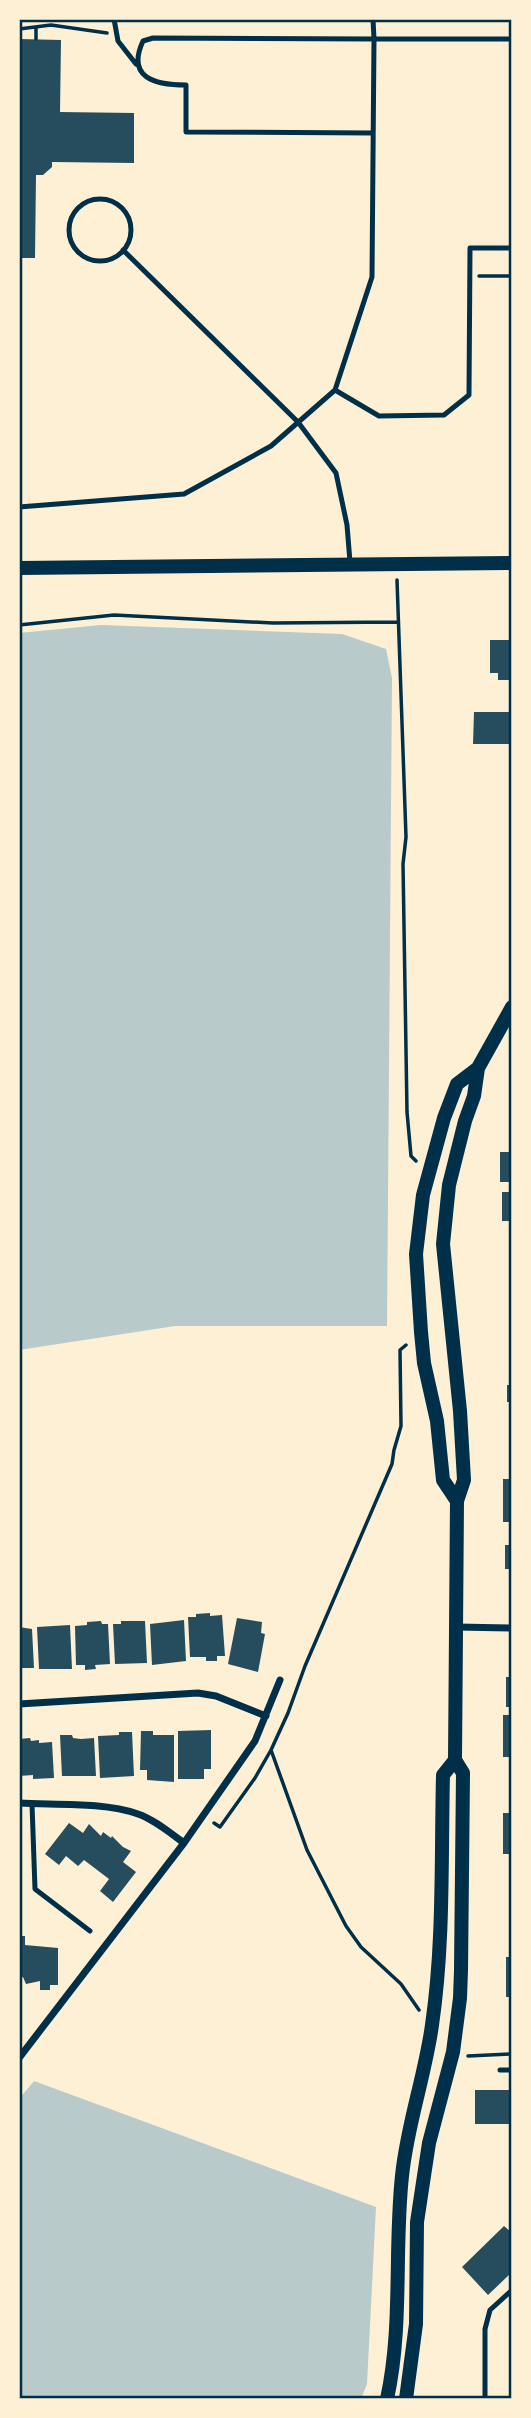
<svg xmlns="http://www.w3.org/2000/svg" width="531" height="2418" font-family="'Roboto Condensed',sans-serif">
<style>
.green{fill:#b9caca}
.building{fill:#264d5e}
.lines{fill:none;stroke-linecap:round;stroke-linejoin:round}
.path{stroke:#003049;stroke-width:3.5}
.service{stroke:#003049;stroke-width:5}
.minor{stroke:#003049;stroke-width:7}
.secondary{stroke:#003049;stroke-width:14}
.neatline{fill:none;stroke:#003049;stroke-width:2.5}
</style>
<rect width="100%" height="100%" fill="#fdf0d5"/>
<path class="green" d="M101,625L342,634L386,649L392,678L387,1326H175L19,1350V633Z
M34,2081L376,2207L367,2384L361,2399H19V2099Z"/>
<path class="building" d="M19,39L61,40L60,112L134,113V163L52,162V167L43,175H36L35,258H19Z
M490,640H512V680H498V673H490Z
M474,712H512V744H473Z
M500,1152H512V1182H500Z
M502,1192H512V1221H502Z
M507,1385H512V1402H507Z
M503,1479H512V1522H503Z
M505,1545H512V1569H505Z
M210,1613V1616L222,1615L225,1656H217V1661H206V1657H190L188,1617H196V1614Z
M237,1618L262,1622L261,1633L265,1634L258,1672L228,1664Z
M184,1620L186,1661L152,1665L150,1624Z
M101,1621L102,1624H108L110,1664L95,1665L96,1669L85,1670V1665H76L75,1626L87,1625V1622Z
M121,1621H145L147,1663L115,1664L113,1624H121Z
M70,1625L72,1669H39L37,1627Z
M19,1627L32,1629L34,1668H19Z
M506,1677H512V1707H506Z
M503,1715H512V1757H503Z
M211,1730V1769H204V1779H178V1731Z
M141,1731H153V1735H174V1782L147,1780V1770H140Z
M119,1732H132L134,1776L100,1778L98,1736L119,1735Z
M60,1735H72L73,1738L81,1739L94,1738L96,1776H62Z
M30,1738L31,1741L39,1740V1743L52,1742L54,1778L33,1779V1775L19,1776V1739Z
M503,1813H512V1854H503Z
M69,1823L83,1833L89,1824L101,1836L103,1832L111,1838L112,1836L123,1847L131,1851L123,1862L136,1872L113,1902L100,1891L109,1879L84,1860L78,1866L66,1856L59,1865L45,1854Z
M19,1936H25V1945L58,1948V1985H50V1990H40V1981L26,1984L23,1977H19Z
M506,1957H512V1997H506Z
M475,2090H509V2124H475Z
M504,2226L512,2233V2272L488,2295L462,2267Z"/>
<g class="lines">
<path class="path" d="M36,28V39
M19,29L51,25L107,33
M479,276H512
M397,580L406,837L403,864L407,1112L411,1156L416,1161
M19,625L114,615L273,623L397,622
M406,1345L400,1350L401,1426L394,1450L392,1464L305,1666L288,1713L271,1750L307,1850L346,1926L361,1947L401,1984L419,2010
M214,1823L220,1827L255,1778L271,1750
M468,2056L512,2054"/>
<path class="service" d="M114,19L118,41L136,64
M373,133L186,132V85C155,85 126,78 143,41L153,38L374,39L373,19
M69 230a31 31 0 1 1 62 0a31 31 0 1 1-62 0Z
M123,250L298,422L336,473L347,525L350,562
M335,390L379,416L444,415L469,395L470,248H512
M19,507L184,494L271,446L335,390L372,277L374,39H512
M32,1804L35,1889L90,1931
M500,2070H512
M485,2399V2329L490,2310L512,2290"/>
<path class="minor" d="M456,1627L512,1628
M19,1704L198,1693L216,1696L266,1716
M19,1803C56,1805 104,1802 138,1814C155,1820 170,1833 184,1843
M19,2058L184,1843L255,1741L280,1680"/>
<path class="secondary" d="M19,568L512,563
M457,1501L443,1480L437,1421L424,1363L421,1332L416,1254L423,1195L444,1118L457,1084L478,1068
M387,2399C403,2326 394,2250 402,2176C407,2125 425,2076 432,2025C444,1943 441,1858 443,1775L455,1760
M406,2399L416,2324L417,2222L429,2143L453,2052L460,1998L461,1970L463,1773L455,1760L457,1501L464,1480L460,1411L443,1244L449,1185L465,1121L474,1096L478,1068L512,1007"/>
</g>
<rect width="531" height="2418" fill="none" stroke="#fdf0d5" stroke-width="42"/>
<rect x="21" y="21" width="489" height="2376" class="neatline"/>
</svg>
